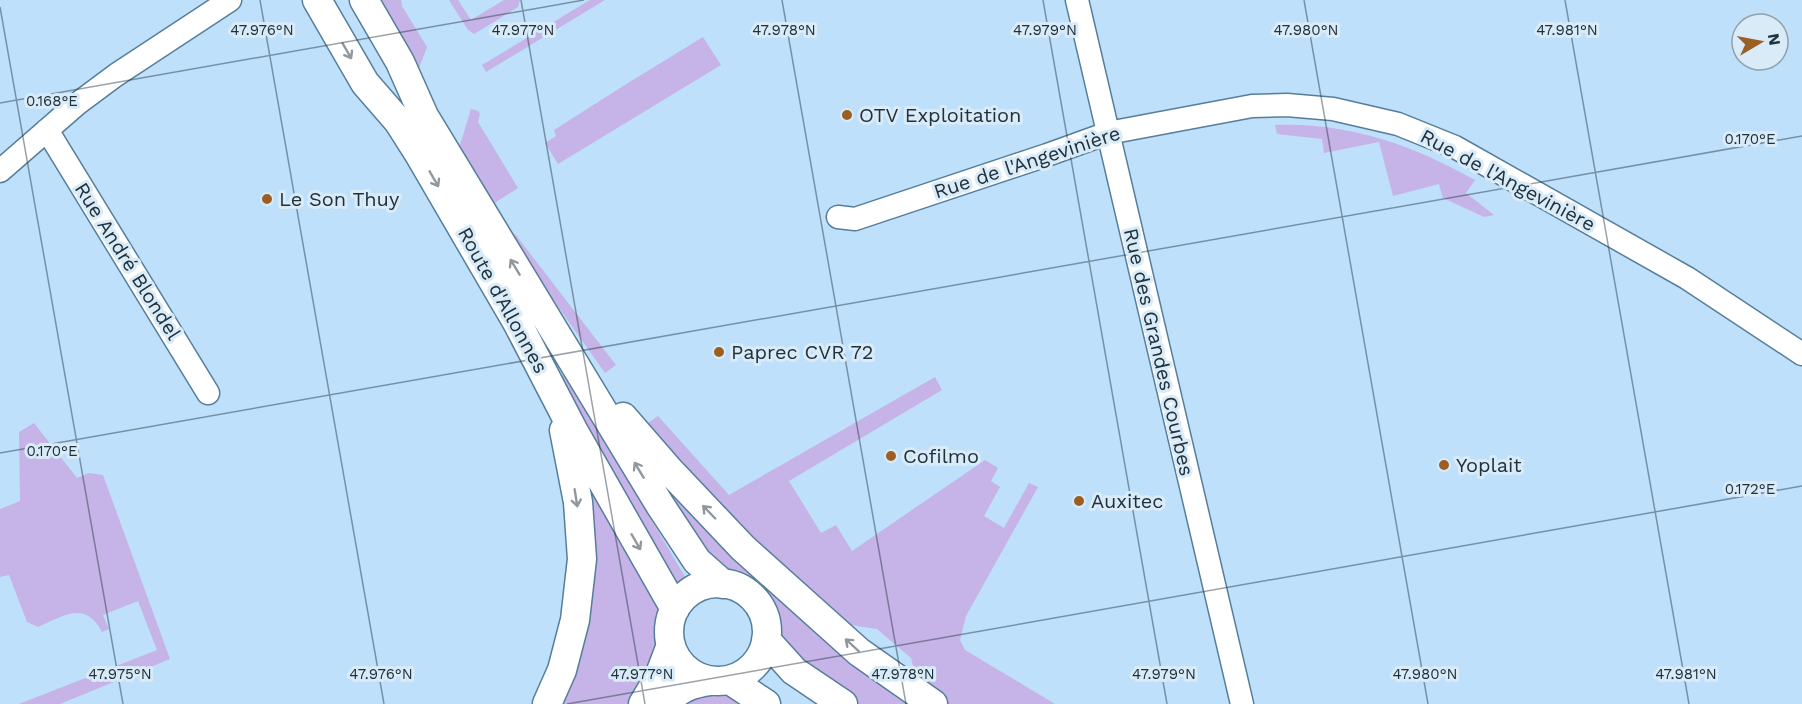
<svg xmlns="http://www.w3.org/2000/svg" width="1802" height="704" font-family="'Work Sans',sans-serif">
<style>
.green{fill:#c6b3e8}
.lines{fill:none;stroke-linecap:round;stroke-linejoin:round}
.minor-casing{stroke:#567e9b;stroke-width:25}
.major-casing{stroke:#567e9b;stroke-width:31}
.minor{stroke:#fff;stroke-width:22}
.major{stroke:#fff;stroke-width:28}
.oneway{stroke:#90989e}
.ticks{fill:none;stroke:#20313e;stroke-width:1.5;stroke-opacity:0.45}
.poi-dot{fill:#9c5f23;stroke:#daebf8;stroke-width:2}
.labels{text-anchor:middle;stroke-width:6;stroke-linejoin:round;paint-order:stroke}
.poi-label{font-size:20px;fill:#20313e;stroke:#daebf8;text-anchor:start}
.street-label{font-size:20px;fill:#20313e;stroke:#daebf8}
.ticks-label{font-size:15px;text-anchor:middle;fill:#20313e;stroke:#daebf8;stroke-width:6;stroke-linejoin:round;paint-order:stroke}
</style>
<rect width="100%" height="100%" fill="#bee0fb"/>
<path class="green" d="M381,0H401L402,6L427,47L418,71L385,12Z
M449,0H458L471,20L504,0H520L518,7L474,34L468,30Z
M590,0H605L486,72L482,65Z
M703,37L721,65L558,164L545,143L556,136L554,130L628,83Z
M471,109L478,111L480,114L478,122L518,188L493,204L459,148Z
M1275,125C1347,122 1413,145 1475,180L1466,193L1494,215L1484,217L1443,198L1439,184L1393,196L1379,142L1324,153L1322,139L1277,134Z
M515,234L616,365L605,373L508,236Z
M543,355L569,382L693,590C678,602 670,616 669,636L643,704H547L582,559Z
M935,377L942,390L789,481L821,533L836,525L852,551L985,460L998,468L991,481L1000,487L984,516L1004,528L1029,483L1038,487L966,616L960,640L965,650L1055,704H948L918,685L911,658L877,629L844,624L765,555L644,426L658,416L729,495Z
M34,423L77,478L89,473L103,475L170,659L60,704H19L157,650L138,601L103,615L109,629L102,632C85,600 64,616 38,627L27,622L9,575L0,577V509L20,501L19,432Z
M629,424L933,704H843L767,630L762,611L749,593L732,586L723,584Z
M711,681L766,704H665Z"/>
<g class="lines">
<defs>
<path id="minor" d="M1077,0L1242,704
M47,130L208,393
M0,171L77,104L116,75L230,0
M838,217L855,219L1047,155L1108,133L1252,106L1287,105L1333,109L1398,124L1455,147L1687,278L1802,354"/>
<path id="major" d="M317,0L365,83L398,121L419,154L518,324L573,430L675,609
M364,0L400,62L424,116L660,505L697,561L723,584
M623,417L669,470L743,548L859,652L933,704
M669 632a49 49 0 1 1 98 0a49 49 0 1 1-98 0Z
M766,640L794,671L843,704
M730,680L766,704
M547,704L562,670L575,620L582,559L578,502L564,430
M643,704L658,679L671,645
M665,704C679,688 690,684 711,681"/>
</defs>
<use href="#minor" class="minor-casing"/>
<use href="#major" class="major-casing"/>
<use href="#minor" class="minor"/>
<use href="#major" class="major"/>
</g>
<defs><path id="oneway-shaft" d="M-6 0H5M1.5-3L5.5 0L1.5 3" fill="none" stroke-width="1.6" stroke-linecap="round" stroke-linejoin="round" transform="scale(1.5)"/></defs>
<g class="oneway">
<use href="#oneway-shaft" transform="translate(347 51) rotate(60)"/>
<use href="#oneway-shaft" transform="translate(434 179) rotate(60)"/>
<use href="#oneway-shaft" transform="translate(515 267) rotate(-121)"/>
<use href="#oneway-shaft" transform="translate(639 470) rotate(-121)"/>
<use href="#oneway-shaft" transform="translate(576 498) rotate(81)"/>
<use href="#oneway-shaft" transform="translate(709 512) rotate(-134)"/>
<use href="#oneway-shaft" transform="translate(636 542) rotate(60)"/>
<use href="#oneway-shaft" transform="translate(852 645) rotate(-138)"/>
</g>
<path class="ticks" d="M260,0L384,704M521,0L645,704M782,0L906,704M1043,0L1167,704M1304,0L1428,704M1565,0L1689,704M0,7L123,704M0,103L584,0M0,453L1802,136M567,704L1802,486"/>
<g class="poi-dot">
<circle cx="847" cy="115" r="6"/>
<circle cx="267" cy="199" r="6"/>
<circle cx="719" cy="352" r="6"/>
<circle cx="891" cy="456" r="6"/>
<circle cx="1444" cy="465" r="6"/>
<circle cx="1079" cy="501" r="6"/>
</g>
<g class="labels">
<g class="poi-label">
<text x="859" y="122">OTV Exploitation</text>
<text x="279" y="206">Le Son Thuy</text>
<text x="731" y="359">Paprec CVR 72</text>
<text x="903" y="463">Cofilmo</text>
<text x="1456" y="472">Yoplait</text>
<text x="1091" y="508">Auxitec</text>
</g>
<g class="street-label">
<text transform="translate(1027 162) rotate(-18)" y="7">Rue de l'Angevinière</text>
<text transform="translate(1508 180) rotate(28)" y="7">Rue de l'Angevinière</text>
<text transform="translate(128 261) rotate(58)" y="7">Rue André Blondel</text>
<text transform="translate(503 300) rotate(61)" y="7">Route d'Allonnes</text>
<text transform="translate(1159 352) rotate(77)" y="7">Rue des Grandes Courbes</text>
</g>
</g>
<g class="ticks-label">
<text x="262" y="35">47.976°N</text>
<text x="523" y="35">47.977°N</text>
<text x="784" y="35">47.978°N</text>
<text x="1045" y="35">47.979°N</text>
<text x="1306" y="35">47.980°N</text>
<text x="1567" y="35">47.981°N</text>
<text x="52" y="106">0.168°E</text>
<text x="1750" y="144">0.170°E</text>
<text x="52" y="456">0.170°E</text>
<text x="1750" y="494">0.172°E</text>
<text x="120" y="679">47.975°N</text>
<text x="381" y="679">47.976°N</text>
<text x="642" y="679">47.977°N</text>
<text x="903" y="679">47.978°N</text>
<text x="1164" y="679">47.979°N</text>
<text x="1425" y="679">47.980°N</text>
<text x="1686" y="679">47.981°N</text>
</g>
<g transform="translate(1760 42) rotate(80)"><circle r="28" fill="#daebf8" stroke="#90a1ae" stroke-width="1.5"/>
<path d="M0-4.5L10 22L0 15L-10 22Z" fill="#9c5f23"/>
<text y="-9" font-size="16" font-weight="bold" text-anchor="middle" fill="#20313e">N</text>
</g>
</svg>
